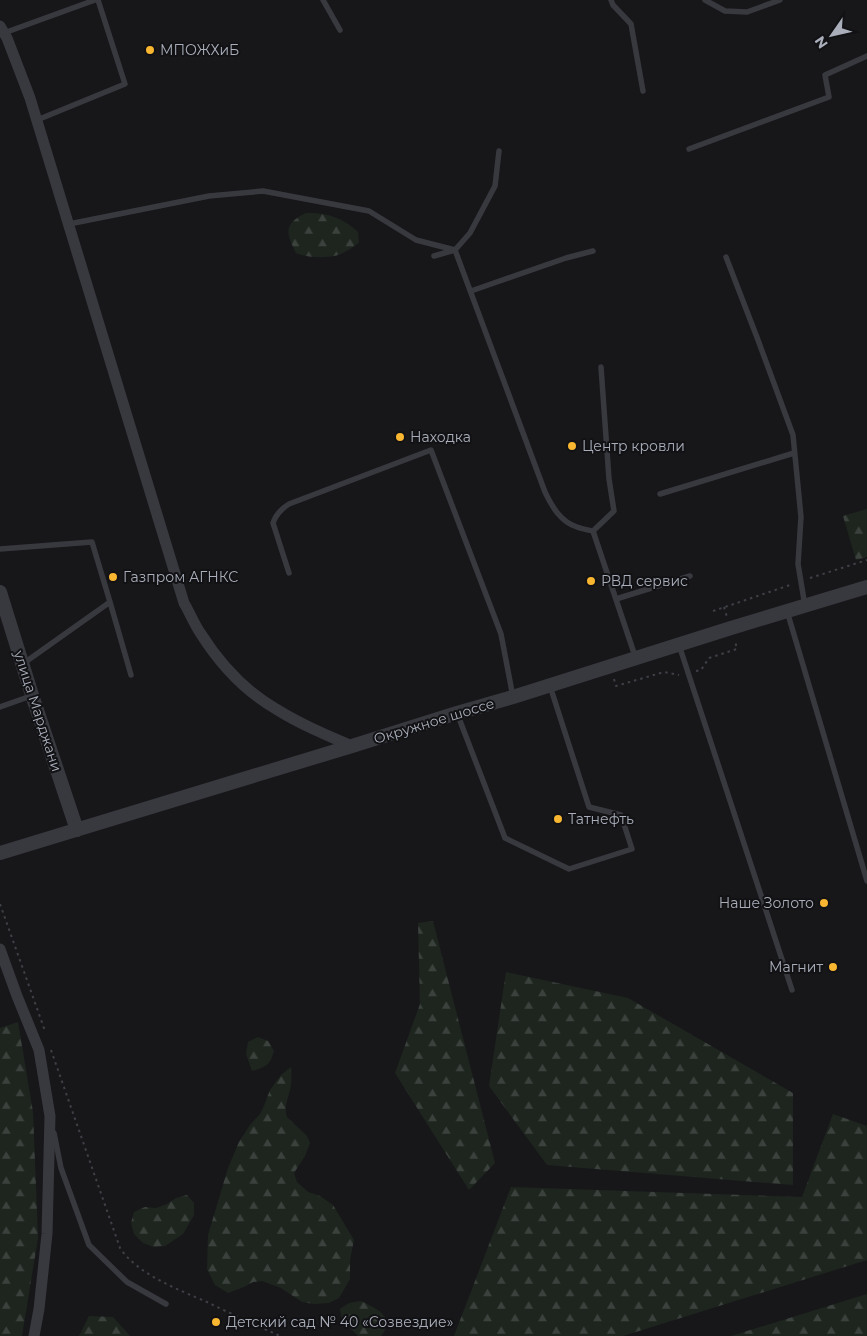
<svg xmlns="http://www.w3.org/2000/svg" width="867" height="1336" font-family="Montserrat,sans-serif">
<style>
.forest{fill:url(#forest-firs)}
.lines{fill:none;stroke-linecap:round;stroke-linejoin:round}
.path{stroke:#3e4046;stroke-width:2;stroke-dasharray:2.5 4;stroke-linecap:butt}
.service{stroke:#38393f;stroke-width:5.5}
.minor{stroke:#38393f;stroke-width:11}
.tertiary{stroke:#38393f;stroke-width:14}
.poi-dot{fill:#f9b630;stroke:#121215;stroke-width:2}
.labels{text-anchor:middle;stroke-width:4;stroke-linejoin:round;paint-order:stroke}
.poi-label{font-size:14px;fill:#a9aeba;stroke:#121215;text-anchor:start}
.street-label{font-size:14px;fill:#a9aeba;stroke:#121215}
</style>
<defs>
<pattern id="forest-firs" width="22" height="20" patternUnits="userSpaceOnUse" patternTransform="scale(1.25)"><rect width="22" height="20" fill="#1d251e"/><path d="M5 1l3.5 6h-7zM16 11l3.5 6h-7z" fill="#3b423d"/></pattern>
</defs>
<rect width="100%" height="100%" fill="#17171a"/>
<path class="forest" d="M306,213C325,212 344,218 358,232L359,243C353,247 347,251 341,254C328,259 308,258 296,253C286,233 283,224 306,213Z
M867,509V557L856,560L843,516Z
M433,921L495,1163L469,1190L395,1073L420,1004L418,923Z
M506,972L628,998L793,1093V1185L547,1165L489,1086Z
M18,1022L33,1112L38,1238L22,1336H0V1028Z
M258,1037L268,1041L274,1051C270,1065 266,1067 252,1071L246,1054L248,1042Z
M291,1067C291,1073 292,1079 291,1084C290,1095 283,1106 287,1117L307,1136L310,1143L305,1156L294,1173L297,1182L308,1192L320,1196L333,1205L354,1240L350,1260V1279L339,1298L329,1303L314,1304L302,1302L281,1288L262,1281L253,1282L244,1287L228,1293L215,1285L207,1269L208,1235L228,1168L239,1142L250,1125L260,1114L264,1106L270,1090L281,1075Z
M833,1114L867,1126V1260L623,1336H454L511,1187L802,1197Z
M187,1195L194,1203V1215L183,1234L165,1246L154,1247L143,1243L134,1234L131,1223L134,1212L145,1207L156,1208L167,1204L176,1198Z
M867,1294V1336H731Z
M361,1301C375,1308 397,1316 381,1336H358L342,1320L340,1309L349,1303Z
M89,1316L113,1317L130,1336H79Z"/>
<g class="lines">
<path class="path" d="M810,578L867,560
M724,607L727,617
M713,611L793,584
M696,671L701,670L709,658L737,649L735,641
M614,679L616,686L664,672L679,675
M0,904L45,1031
M51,1050L120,1248C137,1274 179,1290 207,1302C231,1314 256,1325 280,1336"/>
<path class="service" d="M323,0L340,30
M611,0L613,5L631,24L643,91
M705,0L725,11L747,12L780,0
M4,33L95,0
M37,120L125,84L98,0
M689,149L829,97L825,75L867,56
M69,224L209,196L263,191L369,211L416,240L455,250
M455,250L545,492C552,507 561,522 577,527C582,529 588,530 593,531L636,659
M434,256L455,250L470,233L495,186L499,151
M726,257L758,340L793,435L801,517L798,564L805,606
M471,291L566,258L593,251
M660,494L794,453
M593,531L614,511L609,479L601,367
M0,549L92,542L110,602L24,663
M289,573L273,523C276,514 281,509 289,504L431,450L501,634L513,697
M616,599L690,576
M110,602L131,675
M787,611L867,881
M679,645L792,990
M0,707L31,696
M457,713L505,838L569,869L632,849L621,815L589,807L550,686
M54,1133L61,1168L89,1245L127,1282L166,1304"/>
<path class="minor" d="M0,26L7,38L30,98L184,603C190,613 194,624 201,634C220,664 245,691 276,709C300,724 326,735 352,746
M0,949L17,996L39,1050L50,1116L47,1234L39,1309L34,1336"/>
<path class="tertiary" d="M0,592L32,695L77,830
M0,853L352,746L457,713L513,697L731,628L867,587"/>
</g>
<g class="poi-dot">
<circle cx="150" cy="50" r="5"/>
<circle cx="400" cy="437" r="5"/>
<circle cx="572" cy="446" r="5"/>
<circle cx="113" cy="577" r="5"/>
<circle cx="591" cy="581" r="5"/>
<circle cx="558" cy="819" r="5"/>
<circle cx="824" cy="903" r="5"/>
<circle cx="833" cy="967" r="5"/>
<circle cx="216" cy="1322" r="5"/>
</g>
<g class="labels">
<g class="poi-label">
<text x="160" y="55">МПОЖХиБ</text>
<text x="410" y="442">Находка</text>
<text x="582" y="451">Центр кровли</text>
<text x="123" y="582">Газпром АГНКС</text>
<text x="601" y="586">РВД сервис</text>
<text x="568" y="824">Татнефть</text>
<text x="814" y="908" text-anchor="end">Наше Золото</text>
<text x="823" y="972" text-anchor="end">Магнит</text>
<text x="226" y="1327">Детский сад № 40 «Созвездие»</text>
</g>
<g class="street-label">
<text transform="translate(38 711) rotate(72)" y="5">улица Марджани</text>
<text transform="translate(434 721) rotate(-17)" y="5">Окружное шоссе</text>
</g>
</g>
<g transform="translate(832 35) rotate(236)" stroke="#121215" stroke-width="4" paint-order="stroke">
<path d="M0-4L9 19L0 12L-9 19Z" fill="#a9aeba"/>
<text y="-8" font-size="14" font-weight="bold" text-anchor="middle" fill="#a9aeba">N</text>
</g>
</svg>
